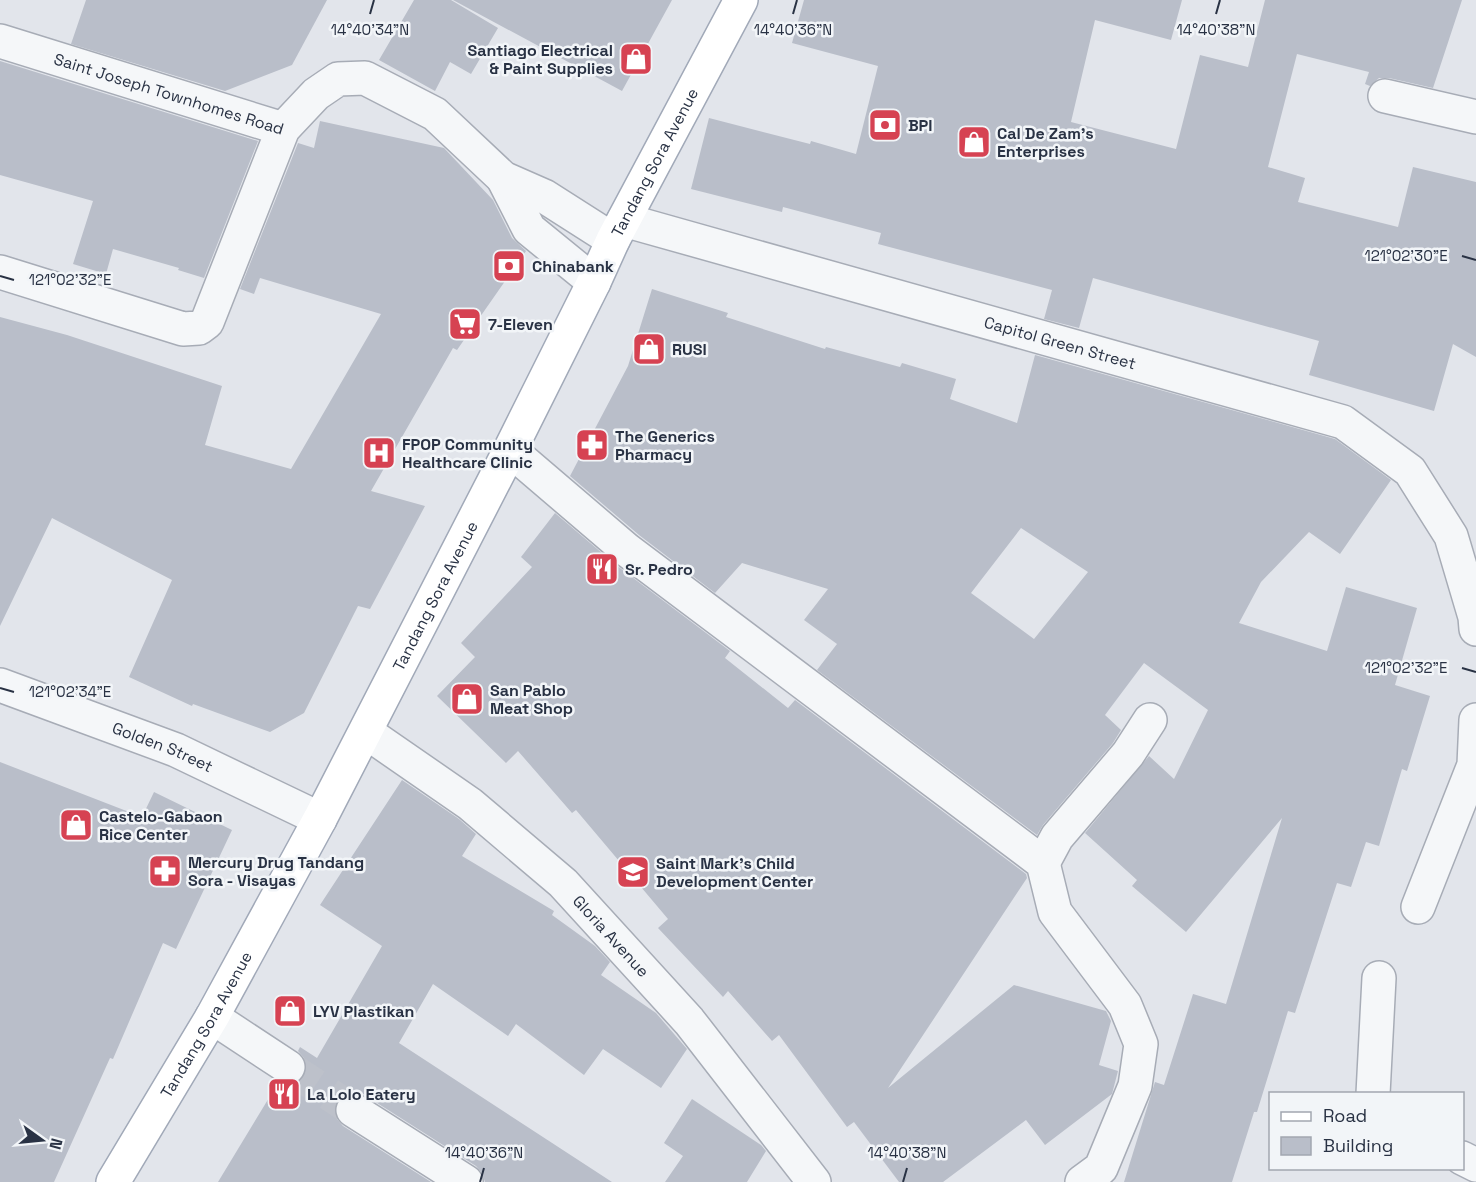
<svg xmlns="http://www.w3.org/2000/svg" width="1476" height="1182" font-family="'Space Grotesk',sans-serif">
<style>
.building{fill:#b9bec9;fill-rule:evenodd}
.lines{fill:none;stroke-linecap:round;stroke-linejoin:round}
.minor-tunnel{stroke:#bdc1ca;stroke-width:33;stroke-dasharray:33 16;stroke-linecap:butt}
.minor-casing{stroke:#a7acb6;stroke-width:36}
.major-casing{stroke:#a1a9b8;stroke-width:36}
.minor{stroke:#f5f7f9;stroke-width:33}
.major{stroke:#fff;stroke-width:33}
.ticks{fill:none;stroke:#293244;stroke-width:2}
.labels{text-anchor:middle;stroke-width:5;stroke-linejoin:round;paint-order:stroke}
.poi-label{font-size:16px;font-weight:bold;fill:#293244;stroke:#f2f5f8;text-anchor:start}
.street-label{font-size:16px;fill:#293244;stroke:#f2f5f8}
.ticks-label{font-size:15px;text-anchor:middle;fill:#293244;stroke:#f2f5f8;stroke-width:5;stroke-linejoin:round;paint-order:stroke}
</style>
<rect width="100%" height="100%" fill="#e2e5eb"/>
<path class="building" d="M86,0H327L292,65L225,91L71,44Z
M414,0H451L498,28L471,74L450,62L435,91L379,60Z
M453,0H672L622,91Z
M804,0H1182L1171,40L1095,20L1071,122L1176,149L1200,55L1248,67L1265,0H1462L1433,88L1389,78H1379L1370,86L1365,84L1369,72L1297,54L1268,167L1305,178L1298,202L1398,227L1413,167L1476,182V357L1453,344L1434,411L1309,375L1319,341L1093,278L1079,328L1044,319L1052,290L878,244L881,233L783,207L782,212L691,189L709,118L810,144L811,141L856,154L878,66L792,43Z
M0,61L258,141L204,278L178,270L179,268L113,249L106,274L73,264L93,201L0,175Z
M320,121L444,148L493,200L512,238L526,251L457,350L453,348L371,491L425,506L370,609L358,606L304,713L270,732L193,704L192,706L129,677L172,580L52,518L0,626V317L67,335L222,386L205,445L291,469L381,314L260,278L254,294L240,289L298,143L314,148Z
M652,289L728,313L726,317L825,349L826,347L900,367L902,363L956,379L950,399L1017,423L1035,355L1335,439L1391,480L1340,554L1309,532L1261,582L1239,623L1327,651L1346,587L1417,608L1395,685L1430,696L1407,771L1402,769L1379,846L1366,842L1351,887L1337,883L1295,1013L1288,1011L1257,1112H1254L1232,1182H1124L1155,1082L1164,1085L1193,994L1226,1004L1282,818L1186,932L1132,886L1137,880L1085,833L1149,756L1174,779L1208,710L1144,663L1105,715L1121,730L1113,743L1043,825L1037,835L817,670L837,644L804,620L828,589L742,563L715,593L639,535L570,476L628,366ZM1021,528L1088,572L1034,639L971,593Z
M555,513L616,565L730,651L725,658L788,708L795,700L1026,874L1027,878L888,1088L1014,985L1106,1011L1111,1021L1099,1065L1118,1071L1112,1094L1045,1145L1026,1120L943,1182H899L854,1122L847,1127L779,1035L772,1041L728,991L723,997L658,928L668,919L576,810L572,813L518,751L506,763L437,696L475,657L461,643L532,567L521,557Z
M0,762L142,817L154,792L232,830L176,949L163,943L113,1059L110,1058L54,1182H0Z
M402,780L459,819L476,834L462,856L554,911L552,915L595,946L610,962L601,975L656,1013L687,1049L661,1088L603,1049L584,1075L516,1024L508,1036L433,984L399,1043L612,1182H485L482,1173L476,1166L363,1094L353,1091L344,1094L337,1100L334,1110L337,1119L343,1126L431,1182H218L278,1083L286,1086L296,1084L303,1078L307,1068L304,1058L298,1051L300,1047L317,1058L382,946L320,905Z
M692,1099L761,1145L766,1151L747,1182H665L683,1156L664,1143Z"/>
<g class="lines">
<path class="minor-tunnel" d="M288,1067L353,1110"/>
<defs>
<g id="minor">
<path id="s1" d="M0,41L283,129"/>
<path d="M1385,96L1476,117"/>
<path d="M503,178L529,229L594,282"/>
<path id="s2" d="M624,220L1343,422L1410,471L1451,536L1475,617L1476,629"/>
<path d="M0,272L183,329L199,328L207,322L283,129L316,94L338,79L365,78L435,114L503,178L544,196L613,240"/>
<path d="M510,450L627,550L1043,863L1055,912L1125,1005L1141,1044L1135,1086L1101,1168L1082,1182"/>
<path id="s3" d="M0,685L176,750L320,819"/>
<path id="s4" d="M366,732L470,804L563,883L689,1021L814,1182"/>
<path d="M1043,863L1057,837L1128,754L1150,720"/>
<path d="M1418,907L1474,765L1476,720"/>
<path d="M212,1017L288,1067"/>
<path d="M1373,1094L1379,978"/>
<path d="M353,1110L466,1182"/>
<path d="M1462,1158L1476,1165"/>
</g>
<g id="major">
<path id="s5" d="M113,1182L212,1017L320,819L510,450L594,282L613,240L741,0"/>
</g>
</defs>
<use href="#minor" class="minor-casing"/>
<use href="#major" class="major-casing"/>
<use href="#minor" class="minor"/>
<use href="#major" class="major"/>
</g>
<path class="ticks" d="M370,14L374,0M793,14L797,0M1216,14L1220,0M1462,256L1476,260M0,276L14,280M1462,668L1476,672M0,688L14,692M480,1182L484,1168M903,1182L907,1168"/>
<defs>
<symbol id="shop-square" viewBox="-11 -11 22 22"><rect x="-9" y="-9" width="18" height="18" rx="4" fill="#d64252" stroke="#f2f5f8"/><path d="M-5-2.5h2.3a2.7 3.5 0 0 1 5.4 0H5L5.5 6h-11ZM-1.5-2.5h3a1.5 2.3 0 0 0-3 0Z" fill="#fff"/></symbol>
<symbol id="bank-square" viewBox="-11 -11 22 22"><rect x="-9" y="-9" width="18" height="18" rx="4" fill="#d64252" stroke="#f2f5f8"/><path d="M-6-4H6V4H-6ZM0-2.3a2.3 2.3 0 1 0 0 4.6a2.3 2.3 0 1 0 0-4.6Z" fill="#fff"/></symbol>
<symbol id="supermarket-square" viewBox="-11 -11 22 22"><rect x="-9" y="-9" width="18" height="18" rx="4" fill="#d64252" stroke="#f2f5f8"/><path d="M-6-5.5h2.5l.6 2H6L4.5 2H-2.5L-4.4-4H-6ZM-1.5 3.2a1.3 1.3 0 1 0 .1 0ZM3 3.2a1.3 1.3 0 1 0 .1 0Z" fill="#fff"/></symbol>
<symbol id="pharmacy-square" viewBox="-11 -11 22 22"><rect x="-9" y="-9" width="18" height="18" rx="4" fill="#d64252" stroke="#f2f5f8"/><path d="M-2-6h4v4h4v4h-4v4h-4v-4h-4v-4h4Z" fill="#fff"/></symbol>
<symbol id="hospital-square" viewBox="-11 -11 22 22"><rect x="-9" y="-9" width="18" height="18" rx="4" fill="#d64252" stroke="#f2f5f8"/><path d="M-5-5h3v3.5h4V-5h3V5h-3V1.5h-4V5h-3Z" fill="#fff"/></symbol>
<symbol id="restaurant-square" viewBox="-11 -11 22 22"><rect x="-9" y="-9" width="18" height="18" rx="4" fill="#d64252" stroke="#f2f5f8"/><path d="M-5-6h1v4h1v-4h1v4h1v-4h1v5L-1.5 .5V6h-2V.5L-5-1ZM5-6V6H3V1.5H1.5Q1.5-4 5-6Z" fill="#fff"/></symbol>
<symbol id="school-square" viewBox="-11 -11 22 22"><rect x="-9" y="-9" width="18" height="18" rx="4" fill="#d64252" stroke="#f2f5f8"/><path d="M0-5L7-2L0 1L-7-2ZM-4 1L0 2.5L4 1V4Q0 6-4 4Z" fill="#fff"/></symbol>
</defs>
<g fill-rule="evenodd">
<use href="#shop-square" x="617" y="40" width="38" height="38"/>
<use href="#bank-square" x="866" y="106" width="38" height="38"/>
<use href="#shop-square" x="955" y="123" width="38" height="38"/>
<use href="#bank-square" x="490" y="247" width="38" height="38"/>
<use href="#supermarket-square" x="446" y="305" width="38" height="38"/>
<use href="#shop-square" x="630" y="330" width="38" height="38"/>
<use href="#pharmacy-square" x="573" y="426" width="38" height="38"/>
<use href="#hospital-square" x="360" y="434" width="38" height="38"/>
<use href="#restaurant-square" x="583" y="550" width="38" height="38"/>
<use href="#shop-square" x="448" y="680" width="38" height="38"/>
<use href="#shop-square" x="57" y="806" width="38" height="38"/>
<use href="#pharmacy-square" x="146" y="852" width="38" height="38"/>
<use href="#school-square" x="614" y="853" width="38" height="38"/>
<use href="#shop-square" x="271" y="992" width="38" height="38"/>
<use href="#restaurant-square" x="265" y="1075" width="38" height="38"/>
</g>
<g class="labels">
<g class="poi-label">
<text x="613" y="56" text-anchor="end">Santiago Electrical<tspan x="613" dy="18">&amp; Paint Supplies</tspan></text>
<text x="908" y="131">BPI</text>
<text x="997" y="139">Cal De Zam's<tspan x="997" dy="18">Enterprises</tspan></text>
<text x="532" y="272">Chinabank</text>
<text x="488" y="330">7-Eleven</text>
<text x="672" y="355">RUSI</text>
<text x="615" y="442">The Generics<tspan x="615" dy="18">Pharmacy</tspan></text>
<text x="402" y="450">FPOP Community<tspan x="402" dy="18">Healthcare Clinic</tspan></text>
<text x="625" y="575">Sr. Pedro</text>
<text x="490" y="696">San Pablo<tspan x="490" dy="18">Meat Shop</tspan></text>
<text x="99" y="822">Castelo-Gabaon<tspan x="99" dy="18">Rice Center</tspan></text>
<text x="188" y="868">Mercury Drug Tandang<tspan x="188" dy="18">Sora - Visayas</tspan></text>
<text x="656" y="869">Saint Mark's Child<tspan x="656" dy="18">Development Center</tspan></text>
<text x="313" y="1017">LYV Plastikan</text>
<text x="307" y="1100">La Lolo Eatery</text>
</g>
<g class="street-label">
<text dy="6" stroke="none"><textPath href="#s1" startOffset="177">Saint Joseph Townhomes Road</textPath></text>
<text dy="6" stroke="none"><textPath href="#s5" startOffset="1155">Tandang Sora Avenue</textPath></text>
<text dy="6" stroke="none"><textPath href="#s2" startOffset="453">Capitol Green Street</textPath></text>
<text dy="6" stroke="none"><textPath href="#s5" startOffset="669">Tandang Sora Avenue</textPath></text>
<text dy="6" stroke="none"><textPath href="#s3" startOffset="174">Golden Street</textPath></text>
<text dy="6" stroke="none"><textPath href="#s4" startOffset="320">Gloria Avenue</textPath></text>
<text dy="6" stroke="none"><textPath href="#s5" startOffset="183">Tandang Sora Avenue</textPath></text>
</g>
</g>
<g class="ticks-label">
<text x="370" y="35">14°40'34"N</text>
<text x="793" y="35">14°40'36"N</text>
<text x="1216" y="35">14°40'38"N</text>
<text x="1406" y="261">121°02'30"E</text>
<text x="70" y="285">121°02'32"E</text>
<text x="1406" y="673">121°02'32"E</text>
<text x="70" y="697">121°02'34"E</text>
<text x="484" y="1158">14°40'36"N</text>
<text x="907" y="1158">14°40'38"N</text>
</g>
<rect x="1269" y="1092" width="195" height="78" fill="#f2f5f8" stroke="#a2a7b0" stroke-width="1.5"/>
<rect x="1281" y="1112" width="30" height="9" fill="#ffffff" stroke="#a2a7b0" stroke-width="1.5"/>
<text x="1323" y="1122" font-size="18" fill="#293244">Road</text>
<rect x="1281" y="1137" width="30" height="18" fill="#b9bec9" stroke="#a2a7b0" stroke-width="1.5"/>
<text x="1323" y="1152" font-size="18" fill="#293244">Building</text>
<g transform="translate(42 1140) rotate(105)" stroke="#f2f5f8" stroke-width="4.5" paint-order="stroke">
<path d="M0-4.5L10 22L0 15L-10 22Z" fill="#293244"/>
<text y="-9" font-size="16" font-weight="bold" text-anchor="middle" fill="#293244">N</text>
</g>
</svg>
